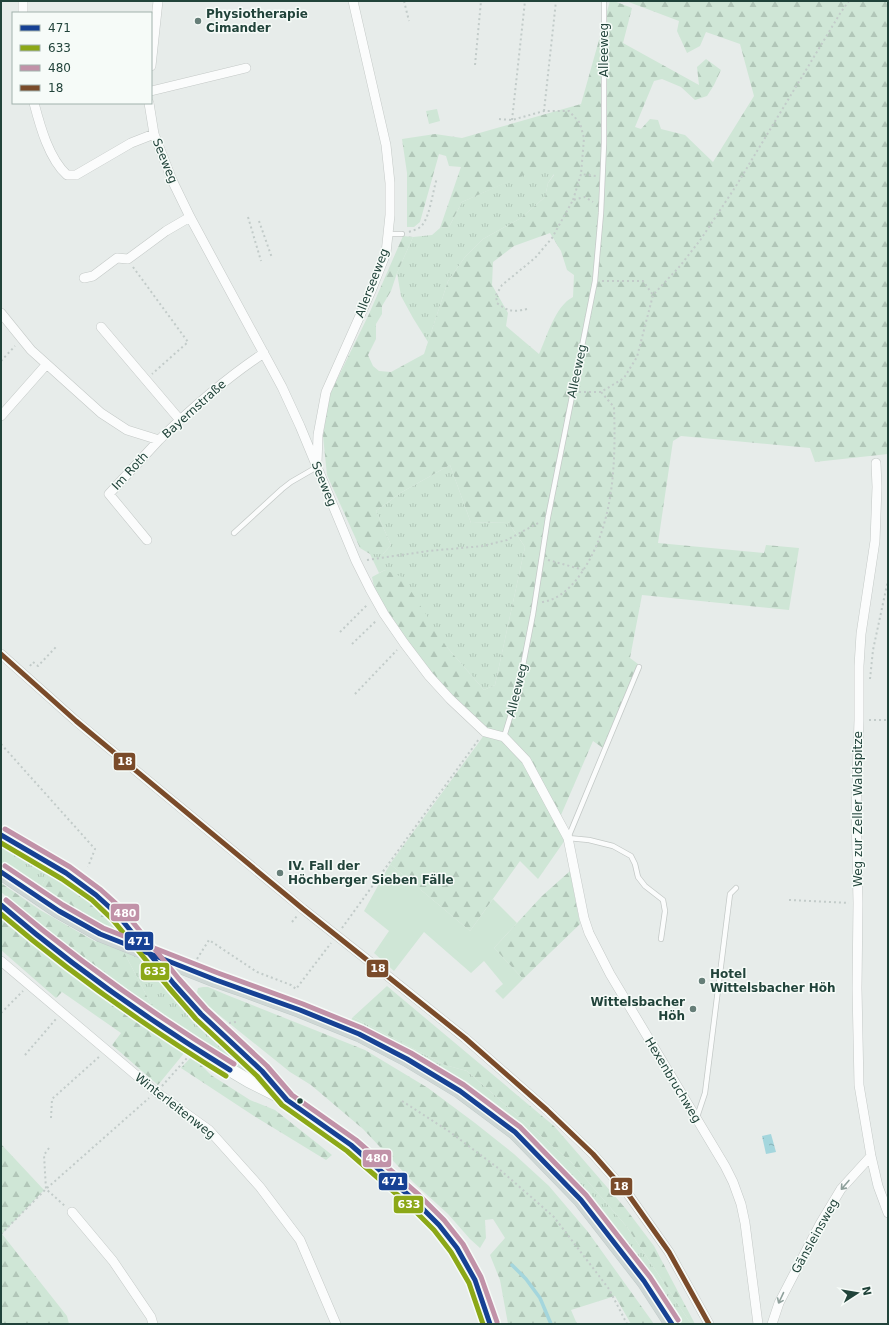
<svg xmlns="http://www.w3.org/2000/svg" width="889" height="1325" font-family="'DejaVu Sans',sans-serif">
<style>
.grass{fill:url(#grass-tufts)}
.forest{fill:url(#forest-firs);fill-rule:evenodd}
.garden{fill:#cfe6d6}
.water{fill:url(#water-ripples)}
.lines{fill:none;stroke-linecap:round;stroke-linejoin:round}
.stream{stroke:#a4d6dd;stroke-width:3.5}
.service-casing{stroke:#c4c9c7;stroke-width:6}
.minor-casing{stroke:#c4c9c7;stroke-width:10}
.secondary-casing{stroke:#c2cac7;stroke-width:14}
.primary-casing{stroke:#c1cbc9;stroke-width:16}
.path{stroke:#c2cbc9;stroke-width:2;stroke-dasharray:2 3;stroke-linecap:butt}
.service{stroke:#fbfcfc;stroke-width:4.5}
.minor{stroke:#fbfcfc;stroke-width:9}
.secondary{stroke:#fbfcfc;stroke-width:13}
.primary{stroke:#ced7d5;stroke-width:15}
.primary-bridge-casing{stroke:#c1cbc9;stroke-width:16;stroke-linecap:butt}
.primary-bridge{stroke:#ced7d5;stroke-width:15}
.bus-1-casing{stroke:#f6fbf8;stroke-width:8}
.bus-2-casing{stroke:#f6fbf8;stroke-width:8}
.bus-3-casing{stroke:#f6fbf8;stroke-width:8}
.bus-4-casing{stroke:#f6fbf8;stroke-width:8}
.bus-1{stroke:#164194;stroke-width:5}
.bus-2{stroke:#8ca817;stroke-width:5}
.bus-3{stroke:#c192a8;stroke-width:5}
.bus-4{stroke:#7a4b2a;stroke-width:5}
.oneway{stroke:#8ea09b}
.poi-dot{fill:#667e78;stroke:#f6fbf8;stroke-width:1.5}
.bus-dot{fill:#21433a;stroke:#f6fbf8;stroke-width:1.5}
.labels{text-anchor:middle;stroke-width:3;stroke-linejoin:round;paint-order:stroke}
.poi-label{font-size:12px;font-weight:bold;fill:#21433a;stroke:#f6fbf8;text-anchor:start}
.street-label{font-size:12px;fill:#21433a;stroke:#f6fbf8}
.line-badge{stroke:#f6fbf8;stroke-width:1.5}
.badge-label{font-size:11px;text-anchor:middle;font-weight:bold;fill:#fff}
</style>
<defs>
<pattern id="grass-tufts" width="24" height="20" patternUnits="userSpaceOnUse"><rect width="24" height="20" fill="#cfe6d6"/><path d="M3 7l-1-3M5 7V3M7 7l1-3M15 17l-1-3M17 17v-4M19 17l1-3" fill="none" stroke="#b1c6b8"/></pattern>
<pattern id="forest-firs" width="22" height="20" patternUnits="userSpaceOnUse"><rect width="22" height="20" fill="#cfe6d6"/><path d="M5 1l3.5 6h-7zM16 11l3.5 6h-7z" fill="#b1c6b8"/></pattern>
<pattern id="water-ripples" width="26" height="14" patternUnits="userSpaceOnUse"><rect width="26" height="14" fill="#a4d6dd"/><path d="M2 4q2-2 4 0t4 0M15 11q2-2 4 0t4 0" fill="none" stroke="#85afb4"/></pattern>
</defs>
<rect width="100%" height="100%" fill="#e7ecea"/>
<path class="grass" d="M437,109L440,121L429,124L426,111Z
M547,164L554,174L548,183L545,197L521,218L483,239L465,257L448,281L428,342L413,318L401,296L397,273L413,237L432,235L440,228L449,227L462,202Z
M450,465L471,523L508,522L525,547L495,685L484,690L446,646L385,570L379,573L370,554H383L391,545L376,511L402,492Z
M1,843L42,865L56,876H47L40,889L1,865Z
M101,908L155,971L197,1021L232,1055L269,1085V1087L153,1008Z
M353,1017L445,1065L467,1071L572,1163L627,1227L691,1324H680L662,1295L595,1206L545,1150L517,1126L445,1071L416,1053L351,1020Z"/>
<path class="forest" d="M610,1H614L632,8L623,43L699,85L697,67L706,59L721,70L714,85L707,96L695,100L681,87L662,79L654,81L635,127L641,129L650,119L658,120L661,129L685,135L713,162L754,96L740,44L706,32L700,46L687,53L677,31L679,21L626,1H888V454L815,462L810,448L681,436L673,441L658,543L764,553L766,545L799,548L789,610L642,595L630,658L638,664L603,748L593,741L558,822L565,840L538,879L520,861L470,931L390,864L482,738L487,730L454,699L404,639L375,592L372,577L385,570L402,577L446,646L484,690L495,685L525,547L508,522L471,523L450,465L402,492L376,511L391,545L383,554H370L360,548L327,475L323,436L329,396L369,314L403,236L413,237L397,273L391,291L382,306V314L376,324V339L368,355L373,366L379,371L391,372L424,354L448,281L465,257L483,239L521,218L545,197L548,183L554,175L547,165L462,202L449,227L440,228L461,167L449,166L446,156L439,154L420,222L414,227H407V173L402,139L435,134L462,138L581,104ZM550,233L561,251L567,270L574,275L573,297C555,306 547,337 539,354L506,326L508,313L492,285L493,262L514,246Z
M570,871L580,924L523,979L494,948L542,896Z
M47,876H56L101,908L153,1008L52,934L1,892V883L40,910L96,942L104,926L92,921L40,889Z
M1,919C60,967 123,1009 185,1052L158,1085L112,1045L121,1033L62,992L56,998L1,950Z
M387,986L554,1126L626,1209L654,1246L695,1324H691L627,1227L572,1163L467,1071L445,1065L353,1017Z
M203,987H208L227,995L365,1050L428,1088L475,1123L514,1154L549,1186L588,1232L654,1324H631L615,1296L571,1310L577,1324H508L500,1280L490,1255L505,1238L493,1219L485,1220L486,1238L480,1248L470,1239L448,1214L413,1182L363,1129L311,1085L290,1072L219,1015L201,1000L197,992L198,988Z
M192,1056L211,1075L250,1100L275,1110L332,1155L326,1160L254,1116L181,1068Z
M1,1144L44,1190L2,1234L67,1316L69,1324H1Z"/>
<path class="garden" d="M390,864L470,931L493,899L517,923L494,948L523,979L503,999L495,991L503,984L484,961L471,973L424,932L394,971L374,953L389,931L364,911Z"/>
<path class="water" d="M771,1134L776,1152L766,1154L762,1136Z"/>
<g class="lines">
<path class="stream" d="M512,1265L526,1279L540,1298L551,1324"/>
<defs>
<path id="service" d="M388,234H402
M234,533L282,489L291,482L317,467
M639,667L568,838L589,840L613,846L631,856L635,864L638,877L645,886L663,900L665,911L661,939
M504,737L518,691L533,614L548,517L595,281L601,213L604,143V1
M697,1117L705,1093L730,894L736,888"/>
<path id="minor" d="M23,13V1
M151,66L158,1
M151,91L246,68
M34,103C40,126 49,159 67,175H76L131,143L154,134
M149,103L154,134L172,180L190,217L282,387L300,426L356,561L370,589L384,614L404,643L429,676L450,699L485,732L504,737L526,760L568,838L584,918L589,933L610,974L725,1166L733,1182L741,1204L745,1223L758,1324
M84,278L93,276L117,258L128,259L166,231L190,217
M1,313L31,350L101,413L127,430L159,440C192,408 226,378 264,353
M101,327L180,420
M1,416L46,365
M317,463L318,435L326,392L371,291L386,253L390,215V183L386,145L353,1
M876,463L877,487L875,541L861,634L859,666V720L856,811L858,903L857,988L859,1085L871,1156L878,1186L888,1213
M147,540L109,494L159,440
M1,654L76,721L303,909L384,973L465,1038L547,1110L593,1154L628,1194L669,1252L709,1324
M1,961L156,1092L209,1130L260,1187L300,1240L336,1324
M72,1212L113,1261L151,1317L153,1324
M772,1324L779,1303L820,1224L841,1189L871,1156"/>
<path id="secondary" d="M1,835L66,873L96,895L117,914L174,984L201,1014L262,1071L283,1096
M1,905L40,938L89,975L195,1049L249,1081L287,1100L351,1145L414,1200L439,1225L457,1248L475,1280L488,1317L490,1324"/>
<path id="primary" d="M1,872L59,911L100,934
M216,980L248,991L300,1010L359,1034L407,1059L460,1091L515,1132L581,1200L644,1281L672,1324"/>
</defs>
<use href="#service" class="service-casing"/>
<use href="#minor" class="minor-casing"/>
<use href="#secondary" class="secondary-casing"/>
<use href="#primary" class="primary-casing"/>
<path class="path" d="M404,1L409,21
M475,65L481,1
M544,111L556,1
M499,119L512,120L544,111H569L580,123L584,138L581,174
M512,120L525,1
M573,200L581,174L596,176
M248,217L261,261
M259,221L272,258
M409,232C414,230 420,229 423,224C430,215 433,190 437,178
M133,267L188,342L152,374
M602,281H643L653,295
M527,309C513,312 509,312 497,303L496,295L502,285L535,258L552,238L573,200L585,197L593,202
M1,361L15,346
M579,392H601L624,378L637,357L653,295L680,266L701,239L736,186L841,12L849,1
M367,560L428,551L483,546L507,540L540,522
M548,560L584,570
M542,602C557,600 568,590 577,579C614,531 616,465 614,407L601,392
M340,632L368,604
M352,644L377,620
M30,666L33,662L38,666L56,647
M870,679L873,650L888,580
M355,694L397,650
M869,720H888
M1,744L95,849L88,867
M789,900L849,903
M292,922L297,916
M342,928L479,739
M197,959L209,940L257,972L291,985L296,989L331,943
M1,1013L23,991
M229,1023L236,1022
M25,1055L56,1019
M162,1086L187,1058
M402,1101L450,1132L498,1168L554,1217L609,1289L627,1324
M51,1118L52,1099L100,1056
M49,1148L44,1155L46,1189L65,1206
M1,1234L46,1189L149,1098"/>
<use href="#service" class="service"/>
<use href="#minor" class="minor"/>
<use href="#secondary" class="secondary"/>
<use href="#primary" class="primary"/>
<defs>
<path id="primary-bridge" d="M100,934L216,980"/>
</defs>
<use href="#primary-bridge" class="primary-bridge-casing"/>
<use href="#primary-bridge" class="primary-bridge"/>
<defs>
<path id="bus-1" d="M1,835L66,873L96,895L117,914L174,984L201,1014L262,1071L287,1100L351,1145L414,1200L439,1225L457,1248L475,1280L490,1324
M1,872L59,911L100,934L216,980L300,1010L359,1034L407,1059L460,1091L515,1132L581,1200L644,1281L672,1324
M1,905C72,966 150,1021 230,1070"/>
<path id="bus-2" d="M1,843L62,879L92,900L112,919L169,988L196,1019L257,1076L282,1105L347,1151L409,1205L434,1230L451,1252L469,1283L483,1324
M1,914C71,974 148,1028 226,1076"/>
<path id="bus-3" d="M5,829L70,867L101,890L122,909L179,979L206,1009L267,1066L292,1095L356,1140L419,1195L444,1220L463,1244L481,1277L497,1322
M5,866L63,905L103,928L218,973L303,1004L362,1028L411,1053L464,1085L520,1127L586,1195L650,1277L678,1320
M6,900C77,960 154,1015 234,1064"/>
<path id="bus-4" d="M1,654L76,721L303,909L465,1038L547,1110L593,1154L628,1194L669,1252L709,1324"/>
</defs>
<use href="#bus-1" class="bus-1-casing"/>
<use href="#bus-2" class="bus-2-casing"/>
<use href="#bus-3" class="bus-3-casing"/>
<use href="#bus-4" class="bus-4-casing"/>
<use href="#bus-1" class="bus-1"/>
<use href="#bus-2" class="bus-2"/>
<use href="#bus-3" class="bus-3"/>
<use href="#bus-4" class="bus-4"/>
</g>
<defs><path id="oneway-shaft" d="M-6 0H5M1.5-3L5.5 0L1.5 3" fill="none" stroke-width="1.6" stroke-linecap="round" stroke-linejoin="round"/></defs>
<g class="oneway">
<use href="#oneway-shaft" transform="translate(845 1185) rotate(131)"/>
<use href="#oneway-shaft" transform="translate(781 1298) rotate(115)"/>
</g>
<g class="poi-dot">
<circle cx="198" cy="21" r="4"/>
<circle cx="280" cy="873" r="4"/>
<circle cx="702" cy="981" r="4"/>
<circle cx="693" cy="1009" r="4"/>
</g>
<circle class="bus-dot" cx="300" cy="1101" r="3.5"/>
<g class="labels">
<g class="poi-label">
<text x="206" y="18">Physiotherapie<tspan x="206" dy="14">Cimander</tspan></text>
<text x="288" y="870">IV. Fall der<tspan x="288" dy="14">Höchberger Sieben Fälle</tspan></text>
<text x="710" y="978">Hotel<tspan x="710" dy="14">Wittelsbacher Höh</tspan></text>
<text x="685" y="1006" text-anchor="end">Wittelsbacher<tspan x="685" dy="14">Höh</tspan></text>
</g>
<g class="street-label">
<text transform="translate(604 50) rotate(-90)" y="4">Alleeweg</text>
<text transform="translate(165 161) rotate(68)" y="4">Seeweg</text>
<text transform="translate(372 283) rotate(-69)" y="4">Allerseeweg</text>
<text transform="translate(577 371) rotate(-78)" y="4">Alleeweg</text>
<text transform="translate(194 409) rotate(-42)" y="4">Bayernstraße</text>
<text transform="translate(130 471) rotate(-47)" y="4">Im Roth</text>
<text transform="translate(324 484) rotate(68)" y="4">Seeweg</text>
<text transform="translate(517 690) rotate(-76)" y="4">Alleeweg</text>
<text transform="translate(858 809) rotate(-90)" y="4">Weg zur Zeller Waldspitze</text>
<text transform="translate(673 1080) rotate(59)" y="4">Hexenbruchweg</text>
<text transform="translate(175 1106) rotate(38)" y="4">Winterleitenweg</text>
<text transform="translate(815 1236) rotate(-61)" y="4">Gänsleinsweg</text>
</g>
</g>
<g class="line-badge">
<rect x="113" y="752" width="23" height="19" rx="4" fill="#7a4b2a"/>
<rect x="110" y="903" width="30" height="19" rx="4" fill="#c192a8"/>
<rect x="124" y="931" width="30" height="20" rx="4" fill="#164194"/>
<rect x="366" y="959" width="23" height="19" rx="4" fill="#7a4b2a"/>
<rect x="140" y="962" width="30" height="19" rx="4" fill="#8ca817"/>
<rect x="362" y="1149" width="30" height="19" rx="4" fill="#c192a8"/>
<rect x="378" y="1172" width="30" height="19" rx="4" fill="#164194"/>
<rect x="610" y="1177" width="23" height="19" rx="4" fill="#7a4b2a"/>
<rect x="393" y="1195" width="31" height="19" rx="4" fill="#8ca817"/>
</g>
<g class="badge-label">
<text x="125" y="765">18</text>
<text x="125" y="917">480</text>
<text x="139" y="945">471</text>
<text x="378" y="972">18</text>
<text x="155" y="975">633</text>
<text x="377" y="1162">480</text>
<text x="393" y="1185">471</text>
<text x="621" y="1190">18</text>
<text x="409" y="1208">633</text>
</g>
<rect width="889" height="1325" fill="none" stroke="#21433a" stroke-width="4"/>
<rect x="12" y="12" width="140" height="92" fill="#f6fbf8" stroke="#a1b1ac"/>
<rect x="20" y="25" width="20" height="6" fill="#164194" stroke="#a1b1ac"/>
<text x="48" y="32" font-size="12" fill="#21433a">471</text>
<rect x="20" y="45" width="20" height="6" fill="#8ca817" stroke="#a1b1ac"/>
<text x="48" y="52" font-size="12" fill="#21433a">633</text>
<rect x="20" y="65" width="20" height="6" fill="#c192a8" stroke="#a1b1ac"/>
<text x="48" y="72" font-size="12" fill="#21433a">480</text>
<rect x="20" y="85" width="20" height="6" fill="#7a4b2a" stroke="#a1b1ac"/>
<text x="48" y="92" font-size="12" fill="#21433a">18</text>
<g transform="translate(857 1293) rotate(78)" stroke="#f6fbf8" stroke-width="3" paint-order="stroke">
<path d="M0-3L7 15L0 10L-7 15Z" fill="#21433a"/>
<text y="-6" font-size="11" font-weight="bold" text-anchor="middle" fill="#21433a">N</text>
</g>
</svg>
